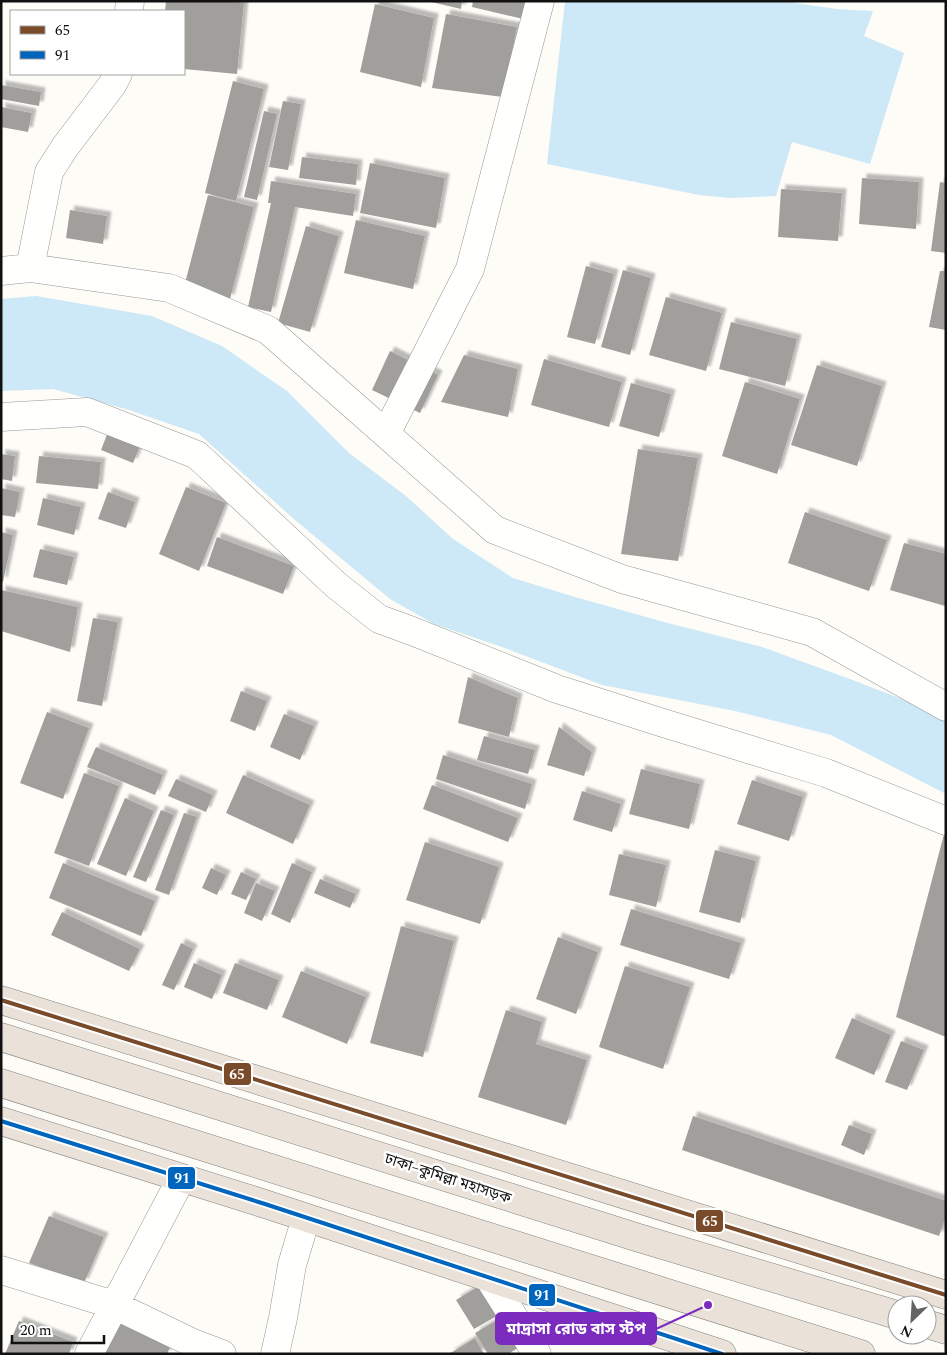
<svg xmlns="http://www.w3.org/2000/svg" width="947" height="1355" font-family="Spectral,'Noto Sans Bengali',serif">
<style>
.water{fill:#cde8f7}
.building{fill:#a19f9c;filter:url(#shadow)}
.lines{fill:none;stroke-linecap:round;stroke-linejoin:round}
.minor-casing{stroke:#979795;stroke-width:29}
.highway-casing{stroke:#858482;stroke-width:29}
.minor{stroke:#fffffe;stroke-width:28}
.highway{stroke:#eae1d8;stroke-width:28}
.bus-1-casing{stroke:#fff;stroke-width:8}
.bus-2-casing{stroke:#fff;stroke-width:8}
.bus-1{stroke:#7a4b2a;stroke-width:4}
.bus-2{stroke:#0065bd;stroke-width:4}
.labels{text-anchor:middle;stroke-width:5;stroke-linejoin:round;paint-order:stroke}
.street-label{font-size:15px;fill:#111;stroke:#fff}
.leader{fill:none;stroke:#7b2cbf;stroke-width:2}
.callout-dot{fill:#7b2cbf;stroke:#fff;stroke-width:2}
.callout{fill:#7b2cbf;stroke:#7b2cbf;stroke-width:2}
.callout-label{font-size:16px;text-anchor:middle;font-weight:bold;fill:#fff}
.line-badge{stroke:#fff;stroke-width:2}
.badge-label{font-size:14px;text-anchor:middle;font-weight:bold;fill:#fff}
</style>
<defs>
<filter id="shadow"><feDropShadow dx="4.5" dy="-4.5" stdDeviation="1" flood-color="#0004"/></filter>
</defs>
<rect width="100%" height="100%" fill="#fdfcf7"/>
<path class="water" d="M565,1H794V3L837,9L873,11L864,36L904,53L870,164L792,142L776,196L731,198L699,195L547,164Z
M36,296L152,316L222,346L287,391L349,453L406,496L453,539L513,578L575,597L664,622L762,647L850,679L943,715L946,716V794L831,735L735,711L602,685L502,647L434,624L390,599L295,520L199,434L129,410L53,389L1,391V299Z"/>
<path class="building" d="M166,1H231L244,3L237,74L184,69V11H165Z
M427,1H462L461,9Z
M473,1H526L523,19L472,7Z
M375,4L434,18L421,87L360,72Z
M446,14L517,27L503,97L432,88Z
M233,81L264,89L236,201L205,193Z
M1,85L41,92L39,106L1,99Z
M283,101L301,104L288,170L269,167Z
M1,107L32,113L28,132L1,127Z
M264,111L277,114L257,200L244,197Z
M302,157L358,164L356,185L299,178Z
M370,163L445,178L436,228L360,213Z
M862,178L919,182L916,229L859,224Z
M271,181L356,194L353,216L295,207L271,312L248,307L271,203H268Z
M940,182L946,183V253L931,251Z
M781,189L842,193L838,241L778,237Z
M208,195L254,207L230,299L184,287Z
M70,210L107,216L103,244L66,238Z
M356,220L425,236L413,289L344,273Z
M306,226L339,236L310,332L278,323Z
M586,266L614,274L595,344L567,337Z
M623,270L651,278L630,355L601,347Z
M940,271H946V330L929,327Z
M666,297L722,313L706,371L649,355Z
M731,322L797,339L785,386L719,369Z
M390,351L438,375L420,413L372,390Z
M464,355L518,369L508,417L441,402Z
M544,359L622,382L609,427L531,405Z
M817,365L882,386L857,466L791,445Z
M745,382L800,399L777,474L722,456Z
M631,383L671,394L659,437L619,426Z
M108,432L141,444L133,463L101,450Z
M638,449L698,458L678,561L621,554Z
M1,454L15,456L12,481L1,479Z
M39,456L101,462L98,489L36,483Z
M186,487L226,503L199,571L159,554Z
M1,488L20,492L15,517L1,515Z
M108,492L135,502L126,528L98,519Z
M43,498L81,507L74,535L37,525Z
M805,512L887,540L869,591L788,563Z
M1,532L13,535L3,582L1,581Z
M217,537L294,566L283,594L207,566Z
M904,543L946,554V602L945,606L890,590Z
M40,549L74,557L67,585L33,577Z
M1,590L78,607L70,652L1,631Z
M93,618L118,622L102,706L77,701Z
M468,677L518,698L509,737L458,723Z
M241,691L267,701L255,731L230,721Z
M47,712L89,728L63,799L20,783Z
M284,714L314,726L300,760L270,747Z
M559,727L592,752L584,776L547,765Z
M484,736L535,750L528,774L477,760Z
M96,747L163,775L155,795L87,767Z
M443,755L532,784L525,809L436,779Z
M641,769L700,784L689,829L629,814Z
M84,773L119,786L89,866L54,853Z
M243,775L310,805L293,844L226,813Z
M176,779L213,795L206,812L168,796Z
M752,780L803,797L789,841L737,824Z
M432,785L518,818L508,842L423,809Z
M582,791L621,804L612,832L573,820Z
M125,798L154,811L126,876L97,864Z
M161,810L174,815L146,882L133,877Z
M184,813L197,817L169,895L155,890Z
M944,834L946,836V1037L896,1017Z
M425,842L499,867L480,924L406,900Z
M715,850L756,861L740,923L699,912Z
M619,854L666,865L656,907L609,895Z
M63,863L155,901L141,936L49,898Z
M292,863L312,872L290,923L271,914Z
M211,868L226,875L217,895L202,888Z
M241,872L256,879L246,900L231,894Z
M320,879L356,894L350,908L314,893Z
M256,883L275,891L262,921L244,913Z
M631,909L741,943L729,979L620,945Z
M62,912L140,949L129,971L51,935Z
M401,926L454,941L423,1057L370,1043Z
M558,937L598,952L576,1014L536,999Z
M181,943L193,949L174,990L162,985Z
M194,963L222,975L212,999L184,987Z
M235,963L279,980L267,1010L223,993Z
M625,966L690,987L663,1069L599,1047Z
M301,971L366,997L347,1044L282,1017Z
M506,1010L542,1022L536,1044L587,1060L566,1125L478,1097Z
M852,1018L891,1035L874,1075L835,1058Z
M901,1041L924,1050L907,1090L885,1082Z
M693,1116L946,1201V1216L939,1236L682,1150Z
M849,1125L872,1134L864,1155L841,1145Z
M49,1216L104,1237L84,1283L29,1263Z
M484,1283L502,1313L474,1329L456,1300Z
M504,1316L521,1346L508,1354H488L475,1333Z
M117,1320L173,1341L167,1354H98Z
M19,1321L73,1342L69,1354H5Z
M475,1338L484,1354H449Z"/>
<g class="lines">
<defs>
<path id="minor" d="M129,11L130,1
M30,268L49,172L65,147L112,85L118,74
M1,271L30,268L169,288L268,330L495,530L622,579L812,632L946,707
M1,417L87,412L197,455L336,585L379,619L412,631L557,689L660,722L826,773L946,821
M386,434L470,269L540,1
M1,1270L114,1305L193,1343L222,1354
M489,1278L537,1354
M89,1354L181,1179
M275,1354L283,1318L292,1265L306,1218"/>
<path id="highway" d="M1,1000L946,1295
M1,1037L639,1238L897,1315
M1,1083L861,1354
M1,1121L265,1204L722,1354
M927,1324L946,1330"/>
</defs>
<use href="#minor" class="minor-casing"/>
<use href="#highway" class="highway-casing"/>
<use href="#minor" class="minor"/>
<use href="#highway" class="highway"/>
<defs>
<path id="bus-1" d="M1,1000L946,1295"/>
<path id="bus-2" d="M1,1121L265,1204L722,1354"/>
</defs>
<use href="#bus-1" class="bus-1-casing"/>
<use href="#bus-2" class="bus-2-casing"/>
<use href="#bus-1" class="bus-1"/>
<use href="#bus-2" class="bus-2"/>
</g>
<g class="labels">
<g class="street-label">
<text transform="translate(448 1178) rotate(18)" y="5">ঢাকা–কুমিল্লা মহাসড়ক</text>
</g>
</g>
<path class="leader" d="M708 1305L656 1329"/>
<circle class="callout-dot" cx="708" cy="1305" r="5"/>
<rect class="callout" x="496" y="1313" width="160" height="31" rx="5"/>
<g class="callout-label">
<text x="576" y="1334">মাদ্রাসা রোড বাস স্টপ</text>
</g>
<g class="line-badge">
<rect x="223" y="1062" width="29" height="24" rx="5" fill="#7a4b2a"/>
<rect x="167" y="1166" width="29" height="24" rx="5" fill="#0065bd"/>
<rect x="695" y="1209" width="29" height="24" rx="5" fill="#7a4b2a"/>
<rect x="528" y="1283" width="28" height="24" rx="5" fill="#0065bd"/>
</g>
<g class="badge-label">
<text x="237" y="1079">65</text>
<text x="182" y="1183">91</text>
<text x="710" y="1226">65</text>
<text x="542" y="1300">91</text>
</g>
<rect width="947" height="1355" fill="none" stroke="#111111" stroke-width="5"/>
<rect x="10" y="10" width="175" height="65" fill="#ffffff" stroke="#a0a0a0"/>
<rect x="20" y="26" width="25" height="8" fill="#7a4b2a" stroke="#a0a0a0"/>
<text x="55" y="35" font-size="15" fill="#111111">65</text>
<rect x="20" y="51" width="25" height="8" fill="#0065bd" stroke="#a0a0a0"/>
<text x="55" y="60" font-size="15" fill="#111111">91</text>
<g transform="translate(912 1320) rotate(205)"><circle r="24" fill="#ffffff" stroke="#a0a0a0"/>
<path d="M0-4L9 19L0 12L-9 19Z" fill="#646362"/>
<text y="-8" font-size="14" font-weight="bold" text-anchor="middle" fill="#111111">N</text>
</g>
<path d="M12 1335v8h92v-8" fill="none" stroke="#111111" stroke-width="2.5"/>
<text x="20" y="1335" font-size="15" fill="#111111" stroke="#ffffff" stroke-width="4" paint-order="stroke">20 m</text>
</svg>
